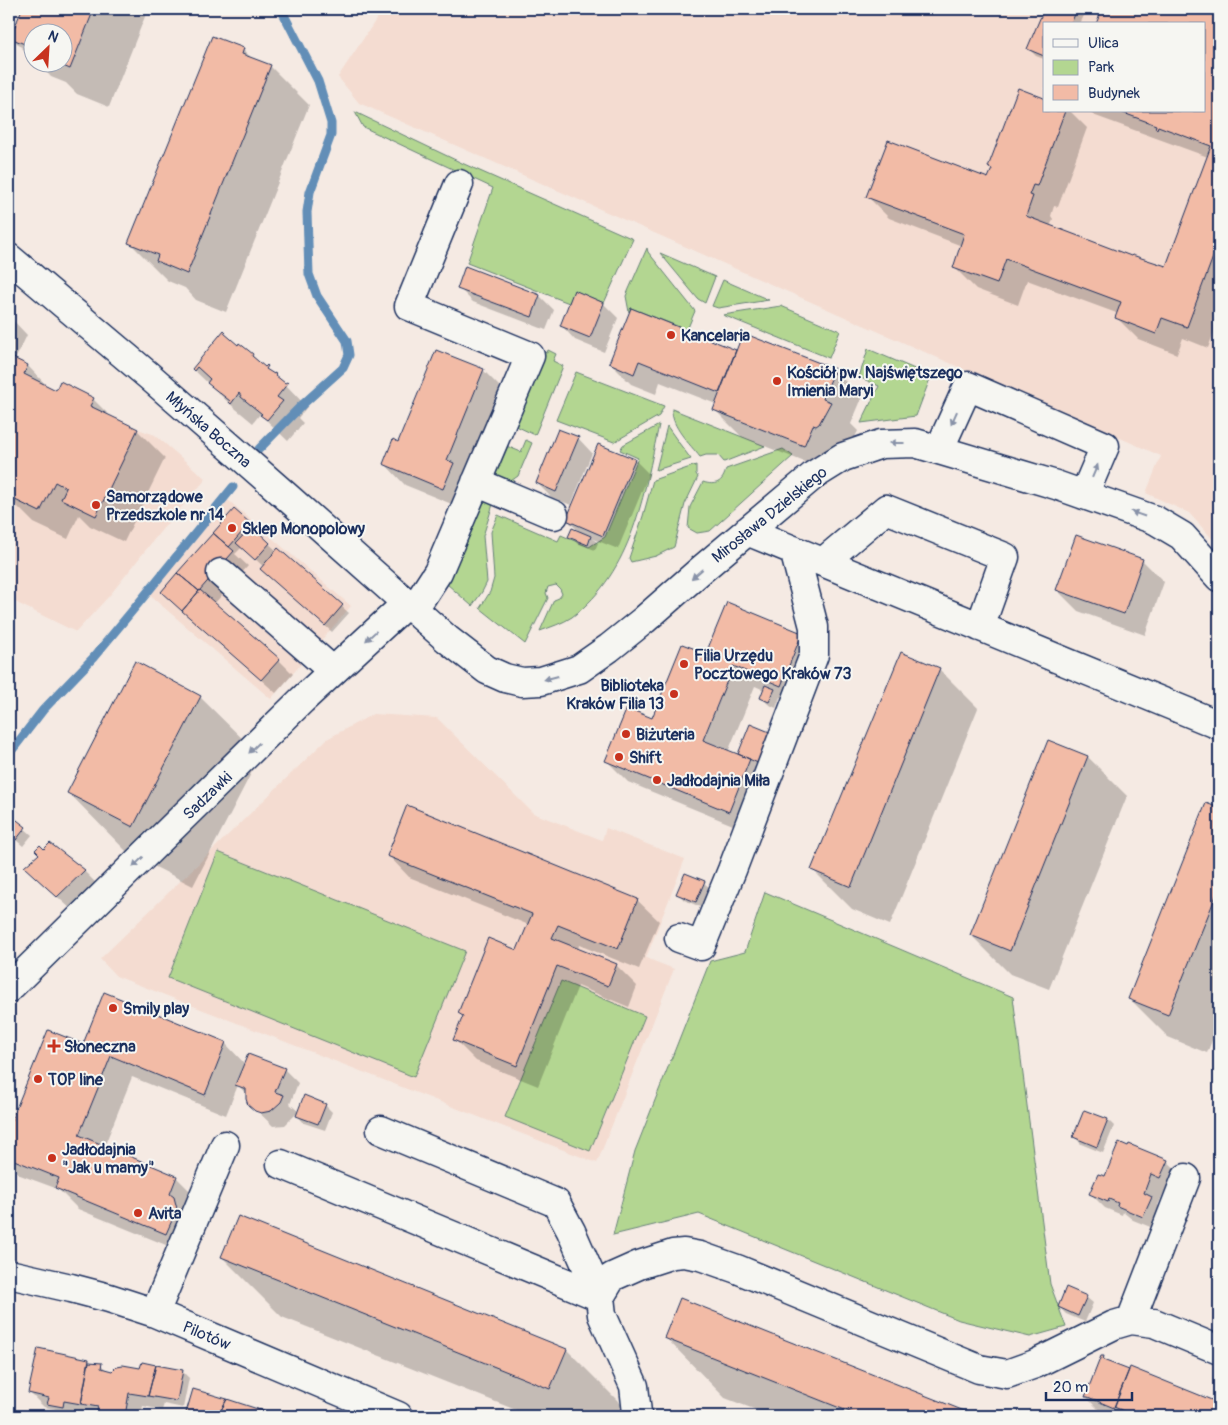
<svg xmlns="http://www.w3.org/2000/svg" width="1228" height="1425" font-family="Pangolin,sans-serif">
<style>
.built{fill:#f4dcd1;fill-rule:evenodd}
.green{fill:#b3d691;stroke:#678278}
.shadow{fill:#0003}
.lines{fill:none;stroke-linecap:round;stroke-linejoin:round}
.stream{stroke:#628eb7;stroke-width:9}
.building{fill:#f2bba6;stroke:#1b2f5e}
.minor-casing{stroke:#1b2f5e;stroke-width:31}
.minor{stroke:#f6f6f2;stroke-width:28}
.oneway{fill:#8892a8}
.poi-dot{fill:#c8321e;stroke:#f6f6f2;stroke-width:2}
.labels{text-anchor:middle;stroke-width:4;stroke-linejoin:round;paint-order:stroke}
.poi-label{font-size:16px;font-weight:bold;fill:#1b2f5e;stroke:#f6f6f2;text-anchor:start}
.street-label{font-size:16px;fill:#1b2f5e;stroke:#f6f6f2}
</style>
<rect width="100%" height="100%" fill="#f5eae3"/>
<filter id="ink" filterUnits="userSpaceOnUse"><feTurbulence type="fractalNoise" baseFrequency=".02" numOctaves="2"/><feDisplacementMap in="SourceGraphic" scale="10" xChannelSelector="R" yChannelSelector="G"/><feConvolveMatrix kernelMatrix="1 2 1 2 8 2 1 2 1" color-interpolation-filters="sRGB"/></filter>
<g filter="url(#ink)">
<path class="built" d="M383,9H1219V546L1189,513L1146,493L1161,456L359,103L338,77ZM1044,24H1204V111H1044Z
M9,356L28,365L24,374L56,390L60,381L94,398L90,406L138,429L155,435L206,479L160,532L110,595L76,632L9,599Z
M228,500L351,606L271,699L147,593Z
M373,714L437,718L533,813L602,840L606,828L685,859L646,958L674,969L597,1163L116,976L100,959L327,739Z"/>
<path class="green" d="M355,112L464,164L633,239L604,303L575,291L569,303L467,263L493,188L363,127Z
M647,248L648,252L695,311L687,330L631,308L629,312L626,296Z
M660,253L715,277L705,303L698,299Z
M723,280L769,300L718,308L712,306Z
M781,306L840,331L829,358L723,315Z
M868,349L931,376L916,416L861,423L879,386L859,377Z
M548,350L556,354L553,361L563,366L535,435L512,424L542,351L547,353Z
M576,372L664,406L659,416L614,442L556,420Z
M672,409L765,446L724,462L718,455H706L700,457C690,444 671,427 672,409Z
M659,425C644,494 633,571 572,617C563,623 551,627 540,631L554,600L559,598L562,594L560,589L556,585L548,587L546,593L548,598L525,644L480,608L490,592L494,578L491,532L498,515L558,541L561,535L589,547L605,537L638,458L620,450L623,445Z
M667,426L679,443L691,459L656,470Z
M526,440L532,443L518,476L508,483L490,475L504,445L521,452Z
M783,449L793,456L710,531L697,533L688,528L690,507L703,482C715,486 723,483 726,469Z
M696,465V474L698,477L685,504L674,547L656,556L631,562L629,558L643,516L653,480Z
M494,501L483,536L487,582L482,592L472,606L447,584L446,579L478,505L484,502Z
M218,852L465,951L414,1077L168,978Z
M765,892L1013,997L1050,1284L1066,1327L1030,1337L959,1320L699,1214L613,1235L635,1151L710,961L745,952Z
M561,981L645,1016L590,1151L505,1117Z"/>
<path class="shadow" d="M24,9H148L109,107L77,94L66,83L51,77L37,62H62V32H32V58L12,38Z
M1045,9H1087L1080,24H1044V59L1036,56L1029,49Z
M1103,9H1219V319L1208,348L1183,338L1177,354L1138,339L1117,318L1119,314L1027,280L1018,305L976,289L954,267L962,246L889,218L867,196L989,179L992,170L990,167L1019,89L1044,99V111H1070L1087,128L1058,207L1054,206L1051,216L1053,219L1050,227L1132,257L1167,268L1208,157L1093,115L1090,111H1204V24H1098Z
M243,50L254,60L270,66L309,105L226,312L196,300L185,288L168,281L129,242Z
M459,288L540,296L554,310L546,330L473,302Z
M604,304L618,318L604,352L575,340L561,325Z
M632,309L737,352L834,370L862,398L851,424L858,431L847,452L832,473L742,437L714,409L716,404L660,382L656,394L631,384L610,363Z
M9,316L27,335L15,360L28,366L49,388L56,391L93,399L111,417L137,430L165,458L124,542L90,526L79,515L68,539L34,523L9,498Z
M224,332L238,346L252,355L266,369L286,385L307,407L298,418L303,423L288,441L260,414L253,423L230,404L193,369Z
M436,352L484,371L505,392L464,509L405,485L384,463L399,443Z
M578,438L592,453L571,505L551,497L537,483Z
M599,445L635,460L649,474L618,549L593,539L598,543L595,550L577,543L570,536L580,532L567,520Z
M249,524L255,531L277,551L278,550L349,613L332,632L268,575L263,566L242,547L235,554L248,566L214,604L279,660L293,674L276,693L170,599Z
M1077,537L1143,561L1164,582L1145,635L1078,611L1057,590Z
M802,634V706L780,697L776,708L768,704L761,697L764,690L755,686L728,752L744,758L751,726L766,770L754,765L771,782L750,832L628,782L607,761L652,720L707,655Z
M939,669L978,708L890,925L852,909L813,870Z
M200,697L260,756L193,886L128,853L69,793Z
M1049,742L1088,757L1127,796L1049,989L1010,974L971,935Z
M1207,805L1219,810V1023L1207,1053L1168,1037L1129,998Z
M9,815L32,835L23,846L9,834Z
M50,845L84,871L98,885L72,910L40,881L44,851Z
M388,855L637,900L659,921L639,969L579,945L578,950L616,965L637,986L629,1007L578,986L538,1086L476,1061L455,1040L464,1017L459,1013L518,952L529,925L409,877Z
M704,883L711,889L703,908L684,900L678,893Z
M49,1031L84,1045L225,1043L245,1064L284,1069L298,1083L290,1104L299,1112L325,1105L332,1112L325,1130L304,1123L296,1114L285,1125L273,1126L250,1104L247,1095L238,1085L226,1115L132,1077L104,1147L176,1177L197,1198L188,1254L78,1209L58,1189L20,1175L9,1163V1129Z
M1108,1120L1114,1126L1103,1153L1081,1144L1075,1137Z
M1167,1161L1182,1175L1175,1191L1166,1188L1158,1205L1166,1212L1158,1230L1133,1220L1123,1212L1122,1215L1105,1208L1091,1194L1106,1178Z
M222,1257L567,1350L626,1409L623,1416H531L282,1317Z
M1086,1297L1093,1303L1085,1322L1066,1314L1059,1307Z
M681,1300L974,1416H772L725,1398L666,1338Z
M1103,1357L1109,1364L1130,1372L1131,1369L1219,1404V1416H1116L1103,1411H1100L1086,1397Z
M89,1360L92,1363L101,1365L108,1371L141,1370L182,1371L189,1378L183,1408L164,1404L162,1410L143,1406L141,1416H90L78,1414V1416H61L55,1409L44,1407L30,1393Z
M194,1390L274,1416H187Z"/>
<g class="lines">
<path class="stream" d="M259,449L302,405L343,368L349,355L347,341L317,296L309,274L307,212L310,192L331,135V123L318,81L281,9
M9,754L43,710L93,658L137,605L233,487"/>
</g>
<path class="building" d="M22,9H94L70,69L54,62H62V32H32V47L10,38Z
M1044,9H1077L1071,24H1044V56L1027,49Z
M1102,9H1219V92L1216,101L1219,102V241L1187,327L1162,318L1156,334L1115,318L1121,302L1006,259L997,284L953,268L964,234L866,197L888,140L988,178L992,169L988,167L1018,88L1044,98V111H1065L1037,186L1033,185L1029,195L1033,196L1026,216L1131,256L1132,255L1166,266L1211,146L1158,126L1157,129L1155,128L1156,125L1118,111H1204V24H1096Z
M212,36L244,48L242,54L271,65L187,274L156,261L158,255L128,243Z
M465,266L540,295L532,317L457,289Z
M574,290L604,303L590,338L560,326Z
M631,308L736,350L719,393L639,361L634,374L609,363Z
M224,330L226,332L224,333L238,345L239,343L253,354L252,356L265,367L267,365L268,366L266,369L274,374V373L276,374L275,375L285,383L287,382L288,383L277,397L283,401L267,420L260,415L262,414L241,397V396L239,393L231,404L229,402L230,401L207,383L210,379L197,367L194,371L192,369Z
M743,333L835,369L823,399L831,402L819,424L816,426L813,425L804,446L713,410Z
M436,350L484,369L447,460L454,463L443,489L383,464L393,439L398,442Z
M9,356L28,365L24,374L56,390L60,381L94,398L90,406L138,429L96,516L61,499L66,488L55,482L40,512L9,497V487L11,482L9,481Z
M558,429L579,437L556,492L536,483Z
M598,444L635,459L603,536L566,520Z
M234,509L250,523L229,547L213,533Z
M252,526L270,543L255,560L236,543Z
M572,528L591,536L588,545L568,537Z
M213,533L234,551L199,591L177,573Z
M1076,535L1143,559L1124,614L1056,590Z
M278,548L343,605L325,626L260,569Z
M177,573L199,591L182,611L161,592Z
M200,590L280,659L261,680L182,611Z
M727,602L802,633L781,686L733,666L703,740L750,759L729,812L605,761L627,708L652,718L682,644L706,653Z
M901,652L940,668L851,887L811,870Z
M135,661L201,696L133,827L67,793Z
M765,685L775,689L769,702L760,698Z
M750,724L772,733L760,764L738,754Z
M1048,740L1088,756L1010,951L970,935Z
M1206,803L1219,808V888L1168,1015L1128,999Z
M407,805L638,899L618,949L558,925L552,938L617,964L608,986L557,966L517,1066L453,1040L463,1016L458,1013L488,938L517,950L532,914L387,856Z
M9,814L26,827L16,840L9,834Z
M50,843L85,870L57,897L24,867L39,854L35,850L40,845L44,849Z
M685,873L705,881L696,902L676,894Z
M104,992L226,1042L205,1095L111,1056L79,1135L177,1176L170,1194L174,1197L177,1209L166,1234L55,1188L59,1178L9,1158V1126L48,1030L83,1044Z
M248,1054L285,1068L275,1092L284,1095L281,1102L271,1111L261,1113L255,1111L248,1105L246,1099V1089L235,1085Z
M304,1095L326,1104L318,1124L296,1116Z
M1084,1110L1108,1119L1097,1147L1073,1137Z
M1119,1142L1128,1146L1129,1144L1168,1160L1160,1178L1151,1174L1144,1193L1152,1197L1143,1217L1117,1206L1118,1203L1109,1199L1108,1202L1089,1194L1098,1174L1105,1176Z
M238,1216L567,1349L550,1389L221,1257Z
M1066,1287L1087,1296L1078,1316L1058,1307Z
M680,1298L977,1416H860L664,1338Z
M38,1348L89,1359L81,1404L64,1401L63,1407L47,1404L49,1398L28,1393Z
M1101,1356H1104L1103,1360L1129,1370L1114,1408L1088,1397H1085Z
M89,1362L102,1363L101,1368L112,1371L117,1366L123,1365L140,1368L142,1362L156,1365L148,1396L129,1393L125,1416H96L98,1407L81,1404Z
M156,1365L183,1370L177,1401L148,1396Z
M1130,1367L1219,1403V1416H1136L1114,1407Z
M193,1389L227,1399L218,1416H185Z
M227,1399L279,1416H218Z"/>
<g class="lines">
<defs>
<path id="minor" d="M9,258L149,376L286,496L447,639L487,670L505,678L522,682L541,681L579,669L609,648L644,620L701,570L814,475L843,457L881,444L915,443L939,450L1056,485L1155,520L1182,536L1219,577
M939,450L968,386L1105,446L1084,495
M476,482L554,515
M747,531L1219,725
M823,562L886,509L1005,557L980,627
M221,573L333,671
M414,609L438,572L530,356L409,306L459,184
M679,938L701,946L732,870L814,655V627L794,550
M9,988L302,700L407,603
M381,1130L556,1203L571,1231L600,1297
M281,1164L600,1297
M9,1274L71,1288L109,1298L155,1313L398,1416
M155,1313L225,1145
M1131,1320L1186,1178
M636,1416L637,1413L634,1386L602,1315L600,1297L612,1277L639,1265L673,1254L684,1253L700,1256L737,1269L979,1369L1007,1374L1035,1364L1114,1325L1131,1320L1154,1323L1219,1350"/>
</defs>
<use href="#minor" class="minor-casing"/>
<use href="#minor" class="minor"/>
</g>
<defs><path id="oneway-solid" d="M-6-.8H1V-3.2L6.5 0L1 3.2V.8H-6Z" transform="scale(1.25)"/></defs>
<g class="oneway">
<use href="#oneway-solid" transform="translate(954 418) rotate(114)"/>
<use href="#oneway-solid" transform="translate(897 443) rotate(180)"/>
<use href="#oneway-solid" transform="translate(1095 471) rotate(-67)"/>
<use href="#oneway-solid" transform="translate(1138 514) rotate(-161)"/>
<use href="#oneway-solid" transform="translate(697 574) rotate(139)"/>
<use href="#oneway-solid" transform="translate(371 636) rotate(137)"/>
<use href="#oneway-solid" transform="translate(551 678) rotate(165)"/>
<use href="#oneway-solid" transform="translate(254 748) rotate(135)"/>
<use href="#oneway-solid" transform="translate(138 862) rotate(136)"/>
</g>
</g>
<g class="poi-dot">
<circle cx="671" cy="335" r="5"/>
<circle cx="777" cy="381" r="5"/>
<circle cx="96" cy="505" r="5"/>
<circle cx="232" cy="528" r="5"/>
<circle cx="684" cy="664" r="5"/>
<circle cx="674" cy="694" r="5"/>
<circle cx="626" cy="734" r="5"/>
<circle cx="619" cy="757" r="5"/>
<circle cx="657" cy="780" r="5"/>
<circle cx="113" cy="1008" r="5"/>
<path d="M51.5 1038.5h5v5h5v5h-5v5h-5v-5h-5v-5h5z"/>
<circle cx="38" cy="1079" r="5"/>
<circle cx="52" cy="1158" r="5"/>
<circle cx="138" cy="1213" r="5"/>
</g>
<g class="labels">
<g class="poi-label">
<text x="681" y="341">Kancelaria</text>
<text x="787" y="378">Kościół pw. Najświętszego<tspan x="787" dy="18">Imienia Maryi</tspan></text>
<text x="106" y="502">Samorządowe<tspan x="106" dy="18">Przedszkole nr 14</tspan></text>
<text x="242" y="534">Sklep Monopolowy</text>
<text x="694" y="661">Filia Urzędu<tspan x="694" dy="18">Pocztowego Kraków 73</tspan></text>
<text x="664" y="691" text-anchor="end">Biblioteka<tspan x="664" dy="18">Kraków Filia 13</tspan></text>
<text x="636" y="740">Biżuteria</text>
<text x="629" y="763">Shift</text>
<text x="667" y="786">Jadłodajnia Miła</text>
<text x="123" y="1014">Smily play</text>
<text x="64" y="1052">Słoneczna</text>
<text x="48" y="1085">TOP line</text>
<text x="62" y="1155">Jadłodajnia<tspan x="62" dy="18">"Jak u mamy"</tspan></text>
<text x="148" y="1219">Avita</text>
</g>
<g class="street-label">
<text transform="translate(209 429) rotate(41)" y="6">Młyńska Boczna</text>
<text transform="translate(769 514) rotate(-39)" y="6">Mirosława Dzielskiego</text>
<text transform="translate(207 795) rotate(-44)" y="6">Sadzawki</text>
<text transform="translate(207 1335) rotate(23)" y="6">Pilotów</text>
</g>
</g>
<rect width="1228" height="1425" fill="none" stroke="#f6f6f2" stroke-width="30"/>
<rect x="15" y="15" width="1198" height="1395" fill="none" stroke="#1b2f5e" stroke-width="2" filter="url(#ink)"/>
<rect x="1043" y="22" width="162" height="90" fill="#f6f6f2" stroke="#9ea6b7"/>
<rect x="1053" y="39" width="25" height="8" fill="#f6f6f2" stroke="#9ea6b7"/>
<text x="1088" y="48" font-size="15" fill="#1b2f5e">Ulica</text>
<rect x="1053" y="60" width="25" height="15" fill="#b3d691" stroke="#9ea6b7"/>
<text x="1088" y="72" font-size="15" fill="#1b2f5e">Park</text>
<rect x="1053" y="85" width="25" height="15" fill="#f2bba6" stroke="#9ea6b7"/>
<text x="1088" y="98" font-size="15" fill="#1b2f5e">Budynek</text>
<g transform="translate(48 48) rotate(25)"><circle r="24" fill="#f6f6f2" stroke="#9ea6b7"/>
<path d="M0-4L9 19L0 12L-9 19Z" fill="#c8321e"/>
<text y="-8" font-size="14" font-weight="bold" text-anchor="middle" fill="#1b2f5e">N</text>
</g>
<path d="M1046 1392v8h86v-8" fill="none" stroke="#1b2f5e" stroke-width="2.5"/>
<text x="1053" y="1392" font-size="15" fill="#1b2f5e" stroke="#f6f6f2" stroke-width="4" paint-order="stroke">20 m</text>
</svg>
